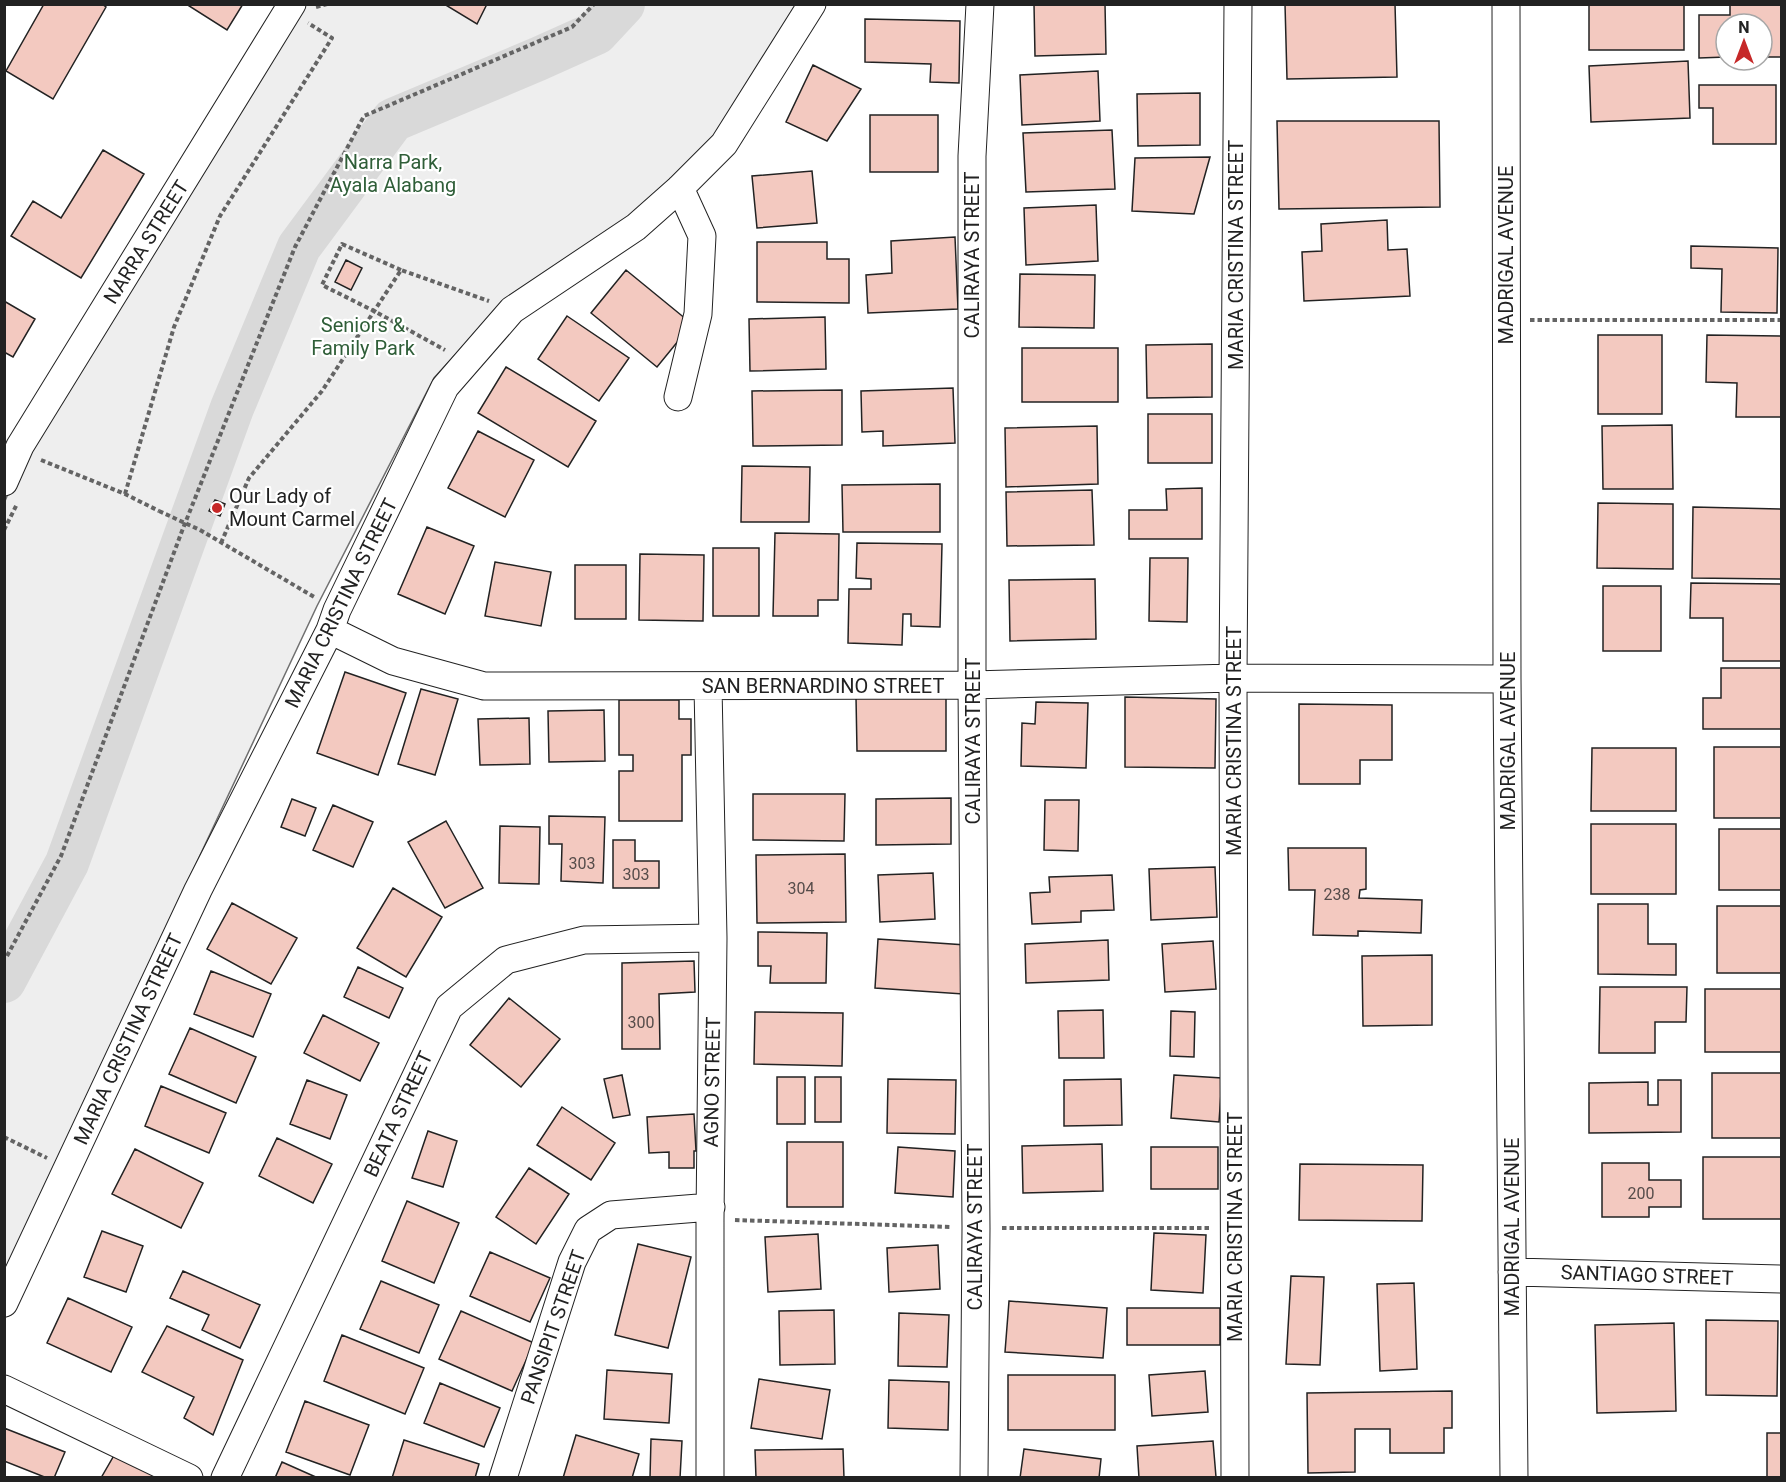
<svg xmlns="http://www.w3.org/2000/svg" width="1786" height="1482" font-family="Roboto,sans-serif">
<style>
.green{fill:#eee;stroke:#6f6f6f;stroke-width:1.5}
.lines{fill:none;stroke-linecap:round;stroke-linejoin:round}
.river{stroke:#d9d9d9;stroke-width:44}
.building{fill:#f3c9c0;stroke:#222;stroke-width:1.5}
.minor-casing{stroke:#222;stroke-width:29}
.path{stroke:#646464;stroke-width:4;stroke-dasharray:4.5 3;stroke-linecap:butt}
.minor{stroke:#fff;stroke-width:27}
.path-bridge{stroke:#646464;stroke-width:4;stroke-dasharray:4.5 3;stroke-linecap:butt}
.poi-dot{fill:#c62828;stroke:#fff;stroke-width:2}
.labels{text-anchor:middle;stroke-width:4.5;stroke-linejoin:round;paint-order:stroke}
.number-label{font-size:16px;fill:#564c4a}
.park-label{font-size:20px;fill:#2f5e38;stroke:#fff}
.street-label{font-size:20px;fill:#222;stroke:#fff}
.poi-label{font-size:20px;fill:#222;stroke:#fff;text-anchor:start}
</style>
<rect width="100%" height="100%" fill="#fff"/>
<path class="green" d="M299,5H798L713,137L635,214L509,296L434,378L317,606L5,1271V501L24,456Z"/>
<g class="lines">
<path class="river" d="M4,981L67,863L232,408L299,247L393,120L538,59L596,33L623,4"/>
</g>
<path class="building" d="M44,4H102L106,7L53,99L6,71Z
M186,4H243L227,30Z
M444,4H487L477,24Z
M1034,4H1105L1106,54L1035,56Z
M1285,4H1395L1397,77L1287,79Z
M1589,4H1684V50H1589Z
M1730,4H1782V57H1762V24H1726V57L1699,58V15H1730Z
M865,19L960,21L959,83L930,82L931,64L865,62Z
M1688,61L1690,118L1591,122L1589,66Z
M813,65L861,89L827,141L786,122Z
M1098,71L1100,121L1022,125L1020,75Z
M1699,85H1776V144H1713V108H1699Z
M1200,93V145L1138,146L1137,94Z
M870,115H938V172H870Z
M1277,121H1439L1440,207L1279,209Z
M1112,130L1115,189L1026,192L1023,133Z
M103,150L144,174L81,278L11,236L33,201L61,218Z
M1210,157L1194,214L1132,211L1135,158Z
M812,171L817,223L757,228L752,176Z
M1096,205L1098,261L1026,265L1024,208Z
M1387,220L1388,250L1407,249L1410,296L1304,301L1302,252L1322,251L1321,224Z
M955,237L958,309L868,313L866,275L892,273L891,241Z
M757,242H827V259H849V303L757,302Z
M1691,246L1778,248L1777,313L1721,312L1722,269L1691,268Z
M346,260L362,268L351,290L335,282Z
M626,270L692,324L657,367L591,313Z
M1020,274L1095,275L1094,328L1019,327Z
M4,301L35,319L13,357L4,352Z
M567,316L629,358L599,401L538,359Z
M825,317L826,369L750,371L749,319Z
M1598,335H1662V414H1598Z
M1707,335L1782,336V417H1736L1737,383L1706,382Z
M1212,344V397L1147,398L1146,345Z
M1022,348H1118V402H1022Z
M506,367L596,421L568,467L478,413Z
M953,388L955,443L883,446V431L862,432L861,391Z
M842,390V445L753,446L752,391Z
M1148,414H1212V463H1148Z
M1672,425L1673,489H1603L1602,426Z
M1097,426L1098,484L1006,487L1005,428Z
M478,431L534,460L505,517L448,488Z
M742,466L810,467L809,522H741Z
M940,484V532H843L842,485Z
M1202,488V539H1129V510H1167L1166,489Z
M1092,490L1094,545L1007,546L1006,492Z
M215,500L225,504L220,516L209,511Z
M1598,503L1673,504V569L1597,568Z
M1693,507L1782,509V579L1692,578Z
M427,527L474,546L445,614L398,594Z
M775,533L839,534L838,600H818V616H773Z
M857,543L942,544L940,627L911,626V614H903L902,645L848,643L849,589H871V579L856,578Z
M713,548H759V616H713Z
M640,554L704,555L703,621L639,620Z
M1150,558H1188L1187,622L1149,621Z
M495,562L551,572L541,626L485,616Z
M575,565H626V619H575Z
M1095,579L1096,639L1010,641L1009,580Z
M1691,583L1782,584V661H1723V618H1690Z
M1603,586H1661V651H1603Z
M1721,668H1782V729H1703V698H1721Z
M345,672L406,693L378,775L317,753Z
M421,689L458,699L435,775L398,764Z
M856,697H946V751H857Z
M1125,697L1216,699L1215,768L1125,767Z
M619,700H679V719H691V755H682V821H619V771H633V755H619Z
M1036,702L1088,703L1086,768L1021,766L1022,723L1035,724Z
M1299,704L1392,705V760H1360V784H1299Z
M604,710L605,761L549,762L548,711Z
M529,718L530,764L480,765L478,719Z
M1714,747H1782V818H1714Z
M1592,748H1676V811H1591Z
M753,794H845L844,841L753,840Z
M951,798V844L876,845V799Z
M292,799L316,808L305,836L281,827Z
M1045,800H1079L1078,851L1044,850Z
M333,805L373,822L353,867L313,850Z
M549,816L605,817L603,883L561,881L562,844H549Z
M446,821L483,888L445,908L408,842Z
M1591,824H1676V894H1591Z
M500,826L540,827L539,884L499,883Z
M1719,829H1782V890H1719Z
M613,840H635V861H659V888H613Z
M1288,848H1366V889L1360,890L1359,898L1422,900L1421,933L1358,931V936L1313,935L1315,890H1289Z
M845,854L846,922L757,923L756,855Z
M1215,867L1217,917L1151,920L1149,869Z
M933,873L935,919L880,922L878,875Z
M1112,875L1114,910L1081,911V922L1032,924L1030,893L1050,892L1049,877Z
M393,888L442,917L406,977L357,948Z
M232,903L297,938L271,984L207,949Z
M1598,904H1648V944H1676V975L1598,974Z
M1717,906H1782V973H1717Z
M758,932L827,933L826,983H770L771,966H758Z
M878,939L966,945L963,994L875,988Z
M1108,940L1109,980L1026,983L1025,944Z
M1213,941L1216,989L1165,992L1162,944Z
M1432,955V1025L1363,1026L1362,956Z
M694,961L695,992L659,994L660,1049H622V963Z
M358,967L403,988L389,1018L344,997Z
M211,971L271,994L253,1037L194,1014Z
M1600,987H1687L1686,1022H1655V1053H1599Z
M1705,989H1782V1052H1705Z
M509,998L560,1039L521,1087L470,1045Z
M1103,1010L1104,1058H1059L1058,1011Z
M1171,1011L1195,1012L1194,1057L1170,1056Z
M755,1012L843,1013L842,1066L754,1064Z
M323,1015L379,1043L360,1081L304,1053Z
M190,1028L256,1057L236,1103L169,1074Z
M1712,1073H1782V1138H1712Z
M622,1075L630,1115L613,1118L604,1079Z
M1174,1075L1222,1078L1219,1122L1171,1118Z
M777,1077H805V1124H777Z
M815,1077H841V1122H815Z
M888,1079L956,1080L955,1134L887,1133Z
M1121,1079L1122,1125L1064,1126V1080Z
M307,1080L347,1095L330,1139L290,1124Z
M1658,1080H1681V1132L1589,1133V1083L1648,1082V1105H1658Z
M161,1086L226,1113L209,1153L145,1126Z
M562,1107L615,1143L591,1180L537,1145Z
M694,1114L696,1151H694V1168H669V1152L649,1153L647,1117Z
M428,1131L457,1141L443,1187L412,1178Z
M277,1138L332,1164L313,1203L259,1176Z
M787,1142H843V1207H787Z
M1102,1144L1103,1191L1023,1193L1022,1146Z
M898,1147L955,1151L953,1197L895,1193Z
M1151,1147H1218V1189H1151Z
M135,1149L203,1183L181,1228L112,1194Z
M1703,1157H1782V1219H1703Z
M1602,1163H1649V1180H1681V1207H1649V1217H1602Z
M1300,1164L1423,1165L1422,1221L1299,1220Z
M529,1168L569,1194L536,1244L496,1217Z
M407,1201L459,1223L434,1283L382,1261Z
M102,1231L143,1246L126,1292L84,1277Z
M1154,1233L1206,1235L1203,1293L1151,1290Z
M818,1234L821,1289L768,1292L765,1237Z
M638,1244L691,1257L668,1348L615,1335Z
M938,1245L940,1289L889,1292L887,1248Z
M490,1252L550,1278L530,1322L470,1296Z
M183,1271L260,1305L240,1348L202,1330L209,1315L170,1298Z
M1291,1276L1324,1277L1320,1365L1286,1364Z
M381,1281L439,1305L419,1353L360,1329Z
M1414,1283L1417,1369L1380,1371L1377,1284Z
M68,1298L132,1327L111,1372L47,1343Z
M1009,1301L1107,1308L1103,1358L1005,1352Z
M1127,1308H1220V1345H1127Z
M834,1310L835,1364L780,1365L779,1311Z
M461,1311L534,1343L512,1391L439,1359Z
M899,1313L949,1315L947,1367L898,1366Z
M1706,1320L1778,1321L1777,1396L1706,1395Z
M1674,1323L1676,1411L1597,1413L1595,1325Z
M167,1326L243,1360L213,1435L184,1418L194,1397L142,1372Z
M342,1335L424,1368L405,1414L324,1381Z
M607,1370L672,1374L669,1423L604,1419Z
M1205,1371L1208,1412L1152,1416L1149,1375Z
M1008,1375H1115V1430H1008Z
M759,1379L830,1390L822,1439L751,1428Z
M889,1380L949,1382L948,1430L888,1428Z
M440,1383L500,1408L484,1447L424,1423Z
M1452,1391V1428H1444V1453H1390V1429H1355V1472L1308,1473L1307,1393Z
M305,1401L369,1425L350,1475L286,1452Z
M4,1428L65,1452L54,1478H47L4,1461Z
M1767,1433H1782V1478H1767Z
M576,1435L639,1454L632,1478H563Z
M651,1439L682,1441L680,1478H650Z
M404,1440L479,1464L475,1478H392Z
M1213,1441L1216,1477L1139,1478L1137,1446Z
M843,1449L844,1478H756L755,1450Z
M1024,1449L1101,1459L1099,1478H1020Z
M116,1452L166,1478H101Z
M282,1462L318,1478H275Z"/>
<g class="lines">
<defs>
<path id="minor" d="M1506,4L1507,679L1514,1478
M678,397L698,314L702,236L680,188
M4,482L20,446L292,4
M330,630L393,661L484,686L972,685L1233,678L1507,679
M708,686L713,938L710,1219V1478
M1512,1272L1782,1279
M4,1303L198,890L330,630L337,610L445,387L512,310L636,227L680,188L724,144L812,4
M4,1389L189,1478
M225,1478L449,1007L506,960L584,940L713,938
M503,1478L572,1262L588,1230L611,1215L711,1207
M974,1478L976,1228L972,685V156L980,4
M1235,1478L1233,678L1238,4"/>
</defs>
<use href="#minor" class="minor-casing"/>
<path class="path" d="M316,7L327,4
M401,270L342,244L322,285L374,311L445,350
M1530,320H1782
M41,460L125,494L159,511
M125,494L174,327L220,216L332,38L308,23
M4,530L17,504
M200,530L316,598
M221,543L249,478L322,391L401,270L489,301
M7,956L61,856L182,531L295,247L364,116L572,27L594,4
M4,1137L47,1158
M735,1220L952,1227
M1002,1228H1210"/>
<use href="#minor" class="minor"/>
<path class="path-bridge" d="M159,511L200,530"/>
</g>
<circle class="poi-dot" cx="217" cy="508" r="6"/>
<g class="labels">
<g class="number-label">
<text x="582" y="869">303</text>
<text x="636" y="880">303</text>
<text x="801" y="894">304</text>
<text x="1337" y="900">238</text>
<text x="641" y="1028">300</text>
<text x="1641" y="1199">200</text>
</g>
<g class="park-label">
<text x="393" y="169">Narra Park,<tspan x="393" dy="23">Ayala Alabang</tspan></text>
<text x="363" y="332">Seniors &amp;<tspan x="363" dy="23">Family Park</tspan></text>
</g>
<g class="street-label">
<text transform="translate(146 242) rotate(-58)" y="7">NARRA STREET</text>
<text transform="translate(972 255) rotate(-90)" y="7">CALIRAYA STREET</text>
<text transform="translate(1236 255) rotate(-90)" y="7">MARIA CRISTINA STREET</text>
<text transform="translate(1506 255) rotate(-90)" y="7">MADRIGAL AVENUE</text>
<text transform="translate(341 603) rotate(-64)" y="7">MARIA CRISTINA STREET</text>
<text x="823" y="693">SAN BERNARDINO STREET</text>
<text transform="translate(973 741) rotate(-90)" y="7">CALIRAYA STREET</text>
<text transform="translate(1234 741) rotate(-90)" y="7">MARIA CRISTINA STREET</text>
<text transform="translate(1508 741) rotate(-90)" y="7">MADRIGAL AVENUE</text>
<text transform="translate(128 1039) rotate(-65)" y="7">MARIA CRISTINA STREET</text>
<text transform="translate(712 1082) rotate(-89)" y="7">AGNO STREET</text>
<text transform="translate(398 1114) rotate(-65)" y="7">BEATA STREET</text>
<text transform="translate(975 1227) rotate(-90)" y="7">CALIRAYA STREET</text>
<text transform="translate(1235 1227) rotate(-90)" y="7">MARIA CRISTINA STREET</text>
<text transform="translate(1512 1227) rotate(-90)" y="7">MADRIGAL AVENUE</text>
<text transform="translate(1647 1275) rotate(2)" y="7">SANTIAGO STREET</text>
<text transform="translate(553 1327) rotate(-71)" y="7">PANSIPIT STREET</text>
</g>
<g class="poi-label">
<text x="229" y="503">Our Lady of<tspan x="229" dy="23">Mount Carmel</tspan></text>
</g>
</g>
<rect width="1786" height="1482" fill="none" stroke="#222222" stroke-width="12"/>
<g transform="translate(1744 42)"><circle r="28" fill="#ffffff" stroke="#a7a7a7" stroke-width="1.5"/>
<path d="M0-4.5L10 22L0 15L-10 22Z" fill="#c62828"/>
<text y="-9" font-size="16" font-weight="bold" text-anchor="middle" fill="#222222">N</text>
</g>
</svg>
